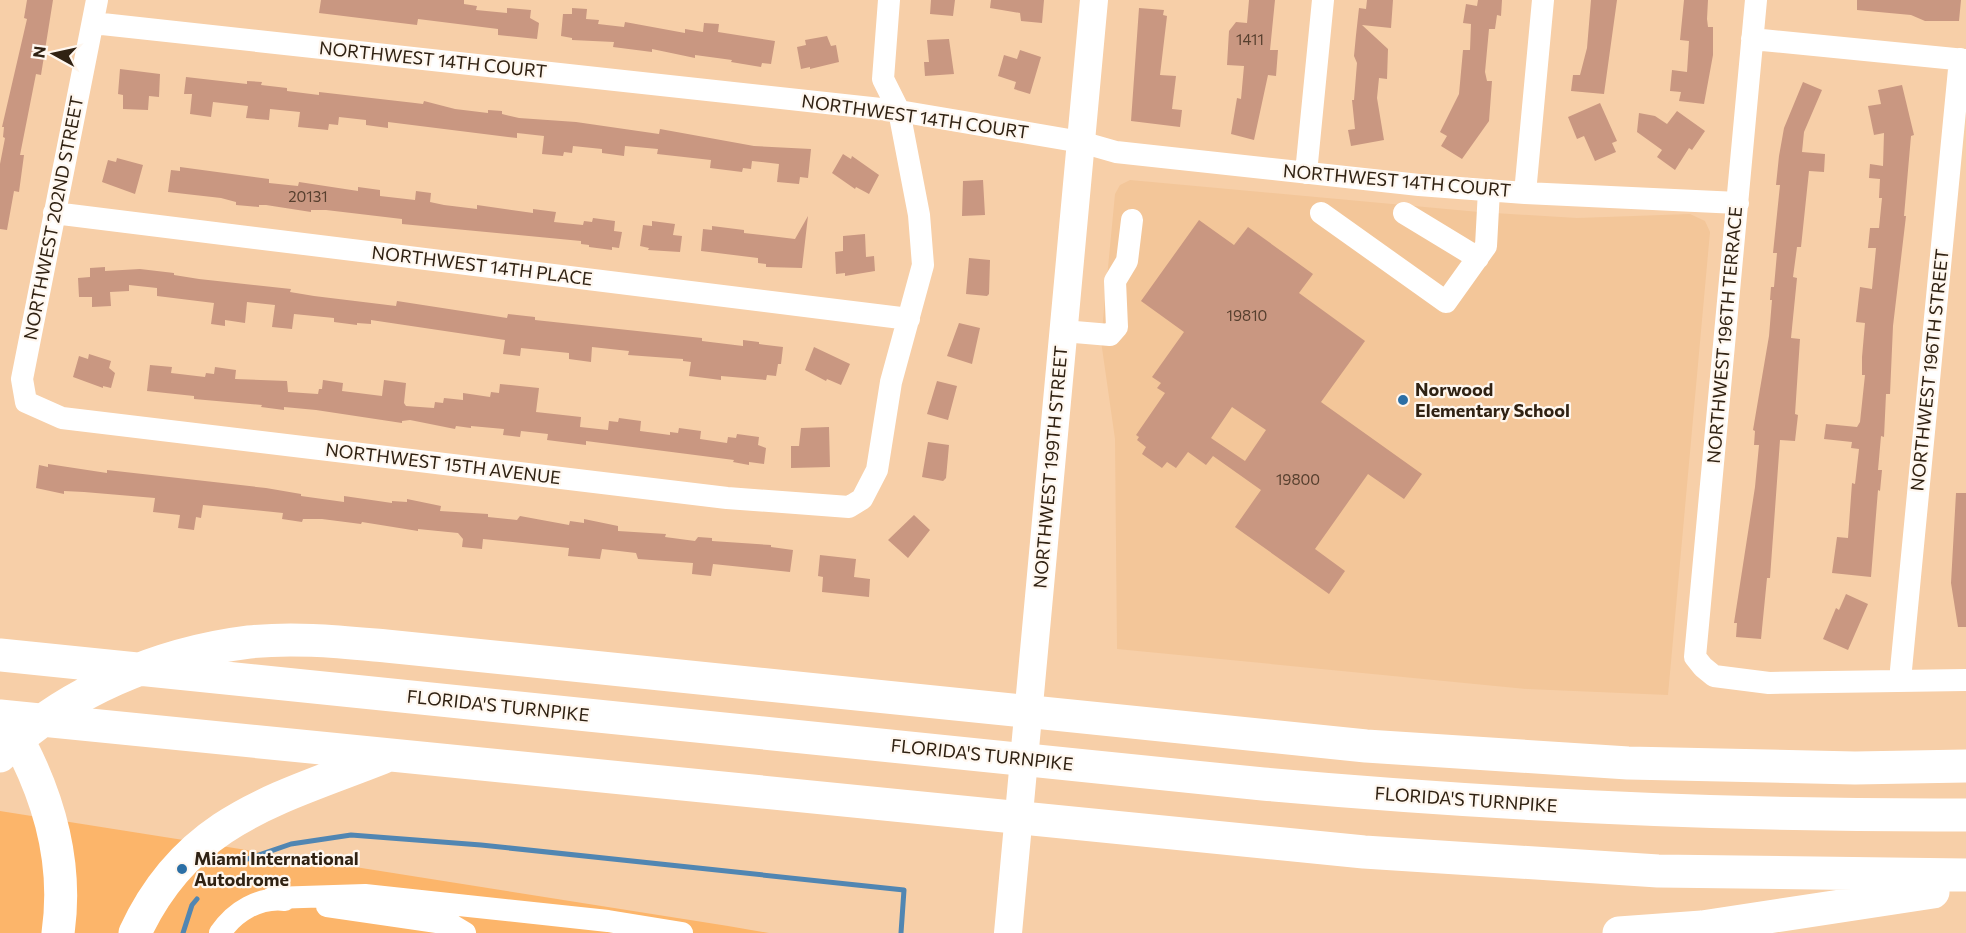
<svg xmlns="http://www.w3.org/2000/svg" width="1966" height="933" font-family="Commissioner,sans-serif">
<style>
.built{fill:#f3c699}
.green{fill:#fcb56a}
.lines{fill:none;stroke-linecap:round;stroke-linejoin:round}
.stream{stroke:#5186b2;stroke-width:5}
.building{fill:#c99781;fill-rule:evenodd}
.minor{stroke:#fff;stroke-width:22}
.major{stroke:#fff;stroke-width:28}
.highway{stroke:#fff;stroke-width:33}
.poi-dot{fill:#2c6fa5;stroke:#fff7ef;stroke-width:2}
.labels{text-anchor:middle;stroke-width:4.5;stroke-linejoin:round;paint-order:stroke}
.number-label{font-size:15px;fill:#563f2e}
.street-label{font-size:18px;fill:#302213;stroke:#fff7ef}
.poi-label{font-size:18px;font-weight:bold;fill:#302213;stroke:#fff7ef;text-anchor:start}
</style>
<rect width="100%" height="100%" fill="#f7cfa8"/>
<path class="built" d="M1130,180L1479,212L1577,218L1690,214L1705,221L1710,232L1668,695L1527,689L1117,649L1115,439L1101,341L1115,194L1120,185Z"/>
<path class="green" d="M0,811L728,926L769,933H0Z"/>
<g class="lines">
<path class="stream" d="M230,865L291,844L351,835L481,845L904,890L901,933
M183,933L192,905L197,899"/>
</g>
<path class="building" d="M27,0H53L41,75L36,74L20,155H24L19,192L14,191L7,230L0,229V164L5,138L3,137L4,127H2L27,19L24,18Z
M321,0H464V4L477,6L476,10L507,13V8L531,10L530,18L539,23L537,39L498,35V29L418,19L417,25L319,13Z
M931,0H955L953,16L930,14Z
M991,0H1044L1042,23L1021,21L1020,13L990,8Z
M1249,0H1275L1270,50H1278L1276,76L1268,75L1254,140L1231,134L1237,98L1241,99L1244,66L1227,65L1229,31L1236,22L1247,23Z
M1367,0H1393L1391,28L1362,25L1388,49L1387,79L1379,78L1377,98L1384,140L1351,146L1348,130L1355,129L1352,100H1354L1357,63L1354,56L1356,35L1359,8L1366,9Z
M1478,0H1502L1501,16L1497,15L1495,29H1489L1485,72L1487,81H1492L1489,121L1462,159L1441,146L1447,136L1440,132L1459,94L1463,50H1470L1471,24L1463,23L1466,4L1477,6Z
M1591,0H1617L1604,94L1571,91L1573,75H1580L1587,48Z
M1684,0H1708L1707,19L1708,27H1713V55L1704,104L1679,101L1681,92L1670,91L1672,70L1687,72L1689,41L1680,40Z
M1857,0H1961L1959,21H1925L1911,15L1857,10Z
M572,8L587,9L586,19L599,20L598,24L624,27L625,22L685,33V29L703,32L704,23L719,24L718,32L775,41L771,64L762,63L761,67L731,62L732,60L695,55V58L652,49V52L613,47L614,42L572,40V38L561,36L563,14H572Z
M1139,8L1164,10L1163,15L1167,16L1160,75L1176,76L1172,109L1182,110L1180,127L1131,121Z
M827,36L831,46L836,45L839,62L810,69V67L801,69L797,47L806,45L805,40Z
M949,39L954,74L925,76L924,62H929L927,40Z
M1020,50L1041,57L1030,94L1014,89L1016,82L998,76L1004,55L1017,59Z
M120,69L160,74L159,97L149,96L148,110L123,109V95L118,94Z
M186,77L247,84V81L262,82L261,85L287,88V91L319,95V92L415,103L423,104L424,101L455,109L488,113V110L502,111V114L519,118L576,122L659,134L660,129L754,146L811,149L808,178L800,177L799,184L777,182L779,164L752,161L751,169L743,168L742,172L710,168L711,160L657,154L658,149L625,146L624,156L602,153V149L573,146L572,153L564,152L563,156L542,154L544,136L517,133V138L388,122V128L366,125V120L339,117L338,125L329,124L328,130L298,127L300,112L270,109L269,120L246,118L248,106L213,102L211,117L190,114L192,94H184Z
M1803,82L1822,90L1804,132L1802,152L1825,154L1824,172L1809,171L1801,247H1797L1793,277L1797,278L1791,338L1800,339L1795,414L1798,415L1795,441L1780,440L1770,578H1767L1761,639L1736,637L1737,623H1734L1755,487L1759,445H1754L1755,431L1753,430L1769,336L1772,300H1770L1771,287H1774L1777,253H1773L1780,185H1776L1779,156L1784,128Z
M1902,85L1914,135L1911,136L1904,216H1906L1893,326L1890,394H1886L1884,437L1881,436L1878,470H1882L1880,491L1878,490L1871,577L1832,573L1837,537L1848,538L1852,483L1855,484L1859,449L1851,448L1852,442L1824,439L1826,424L1857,427L1860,422L1865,375H1862V357L1865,323L1856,322L1860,287L1872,289L1876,248H1868L1870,228H1879L1882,198H1879L1880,179L1869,178L1870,164L1883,166L1884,133L1874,135L1868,106L1881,104L1878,90Z
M1600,103L1617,141L1612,143L1616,152L1595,161L1584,136L1577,139L1568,117Z
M1677,111L1705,131L1692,150L1689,148L1675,170L1657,157L1662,150L1637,132L1639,113L1655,116L1667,124Z
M843,154L851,159L852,156L879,175L869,194L856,187L855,189L832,173Z
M117,158L143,165L135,194L102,182L108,160L116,162Z
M180,167L269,179V183L298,186L299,182L358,191V187L380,190V196L415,200L416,191L431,193L430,202L444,205L477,209V205L533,213V209L556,212L554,222L583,225L584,221L592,222L593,218L615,221L614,231L622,232L619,248L612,247V250L589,247V245L581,244V241L402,224V219L326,210H311V212L266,205H259V207L236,205V202L221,198L168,192L171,170L180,171Z
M983,180L985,215L962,216L963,181Z
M808,216L802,268L766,267V264L758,263V258L701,251L703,229L712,230V226L744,230V233L795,239Z
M1199,220L1234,245L1248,227L1313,274L1299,293L1365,341L1321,402L1422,474L1404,499L1368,474L1315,549L1345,571L1329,594L1235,527L1261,490L1213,456L1206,465L1188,452L1176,468L1167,462L1162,468L1142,454L1146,447L1137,440L1139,437L1136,435L1165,393L1157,388L1161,383L1152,377L1184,332L1141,301ZM1232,407L1266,430L1245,461L1211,438Z
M652,221L675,224L673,235L682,236L680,252L648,250L649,248L640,246L643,225L652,226Z
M865,234L866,257L874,256L875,271L845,276V273L836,274L835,252L843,251V236Z
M969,258L990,260L989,294L987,296L966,294Z
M105,267V271L140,269L174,273V275L199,279L291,289L290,292L314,296L396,306L397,301L507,318L508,314L535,317V320L702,338V341L743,346V340L759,342V344L783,347L781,364H778L776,376L767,375L766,380L721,376V380L689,376L691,362L683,361V359L628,355L629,351L592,347L591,362L569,359V353L521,348L520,356L503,354L505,340L371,320V324L357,323V325L334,322V318L294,314L292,329L272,327L275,305L247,302L245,323L225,320V326L211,324L214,303L157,296V288L129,285V291L110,292L111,306L92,307V297H79L78,278L90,277V268Z
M959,323L980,328L972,364L947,356Z
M814,347L850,364L841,385L827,379L826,381L805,370Z
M89,354L111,361L109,368L115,373L111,388L103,386V388L73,377L79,356L88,359Z
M150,365L172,367L171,373L205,377L206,373L214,374L215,367L236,370L235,379L287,381L288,392L318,394L319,389H322L323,380L343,383L342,391L382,396L384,380L406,383L404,403L406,406L434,408L435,402L443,403L444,398L463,400V393L490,397L491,392L499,393L500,384L539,388L536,412L581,417L580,427L608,430L609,421L618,422L619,418L641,421L640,431L670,435V432L678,433L679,428L701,431L700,439L727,443L728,437L736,438L737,434L759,437L758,445L766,448L764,464L749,462V465L733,462L734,460L586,441V445L547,440L548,434L521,431L520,437L503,435L504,429L471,426V428L456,426L455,429L410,420L402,421V423L316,410L284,407V410L261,407L262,405L194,399V396L147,391Z
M937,381L957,386L948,420L927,414Z
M829,427L830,467L791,468V446H799L801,428Z
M928,442L949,445L946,478L943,481L922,477Z
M48,464L107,473V470L266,488L301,494V496L344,502V496L392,503V501L407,502V499L441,506L440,511L488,514V517L517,520L520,516L569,525L570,521L584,523V519L618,526V531L666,534L665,537L695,541L698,537L712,538V541L771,545V547L793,550L790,572L713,564L711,576L692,574L693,563L638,559L636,553L602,549L600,559L568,556L569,548L483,539L482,549L462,547L463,539L458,533L418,529V531L362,522L361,524L322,519H303L302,522L282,519L283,513L203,505L201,518L196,517L194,530L178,528L180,515L153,512L155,498L84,492L64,491V494L36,488L39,465L48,467Z
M1956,493H1966V627H1958L1951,583Z
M914,515L930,530L908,558L888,540Z
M820,555L856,559L854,577L870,579L869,597L822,592L823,577L818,576Z
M1846,594L1868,604L1848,650L1823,639L1836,608L1839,610Z"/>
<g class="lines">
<path class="minor" d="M97,0L22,379L26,402L62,418L727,498L849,507L862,499L877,470L891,382L923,265L919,215L899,111L883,79L889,0
M1756,0L1695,657L1703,667L1714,676L1769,683L1966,680
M93,23L899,111L1081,142L1116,152L1419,185L1525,193L1738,203
M1752,39L1966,60
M1306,173L1323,0
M1525,193L1543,0
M54,213L909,319
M1321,213L1446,302L1486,246L1489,190
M1404,213L1478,258
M1063,331L1110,335L1117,327L1115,281L1127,261L1132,220
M1900,680L1960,59
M272,898L365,895L608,921L682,933
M327,906L450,924L465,933
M220,933C235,911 259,897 285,900"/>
<path class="major" d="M1008,933L1094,0"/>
<path class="highway" d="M0,655L1263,784C1497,805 1731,816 1966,815
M0,716L1364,852L1658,871L1966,875
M8,722C46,787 69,857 58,933
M0,756C65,692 160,653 249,642C295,637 341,642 386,646L1366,746L1628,763L1855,768L1966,766
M135,933C187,820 275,800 382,758
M1619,933L1702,927L1933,892"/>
</g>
<g class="poi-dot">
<circle cx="1403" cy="400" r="6"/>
<circle cx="182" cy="869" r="6"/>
</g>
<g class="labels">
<g class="number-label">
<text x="1250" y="45">1411</text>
<text x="308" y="202">20131</text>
<text x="1247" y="321">19810</text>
<text x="1298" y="485">19800</text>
</g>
<g class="street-label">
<text transform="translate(433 60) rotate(6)" y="6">NORTHWEST 14TH COURT</text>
<text transform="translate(915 117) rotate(8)" y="6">NORTHWEST 14TH COURT</text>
<text transform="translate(1397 181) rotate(5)" y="6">NORTHWEST 14TH COURT</text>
<text transform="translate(54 218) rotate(-79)" y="6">NORTHWEST 202ND STREET</text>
<text transform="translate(482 266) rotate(7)" y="6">NORTHWEST 14TH PLACE</text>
<text transform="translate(1725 335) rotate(-85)" y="6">NORTHWEST 196TH TERRACE</text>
<text transform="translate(1930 370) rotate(-84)" y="6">NORTHWEST 196TH STREET</text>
<text transform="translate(443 464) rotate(7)" y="6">NORTHWEST 15TH AVENUE</text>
<text transform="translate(1051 467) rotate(-85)" y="6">NORTHWEST 199TH STREET</text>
<text transform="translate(498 706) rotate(6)" y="6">FLORIDA'S TURNPIKE</text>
<text transform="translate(982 755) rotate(6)" y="6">FLORIDA'S TURNPIKE</text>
<text transform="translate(1466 800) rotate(4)" y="6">FLORIDA'S TURNPIKE</text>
</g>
<g class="poi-label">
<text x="1415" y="396">Norwood<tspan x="1415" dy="21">Elementary School</tspan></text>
<text x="194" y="865">Miami International<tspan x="194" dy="21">Autodrome</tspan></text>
</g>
</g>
<g transform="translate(54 54) rotate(278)" stroke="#fff7ef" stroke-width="4.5" paint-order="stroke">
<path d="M0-4.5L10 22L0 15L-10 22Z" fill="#302213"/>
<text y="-9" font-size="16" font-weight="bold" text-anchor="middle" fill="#302213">N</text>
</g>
</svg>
